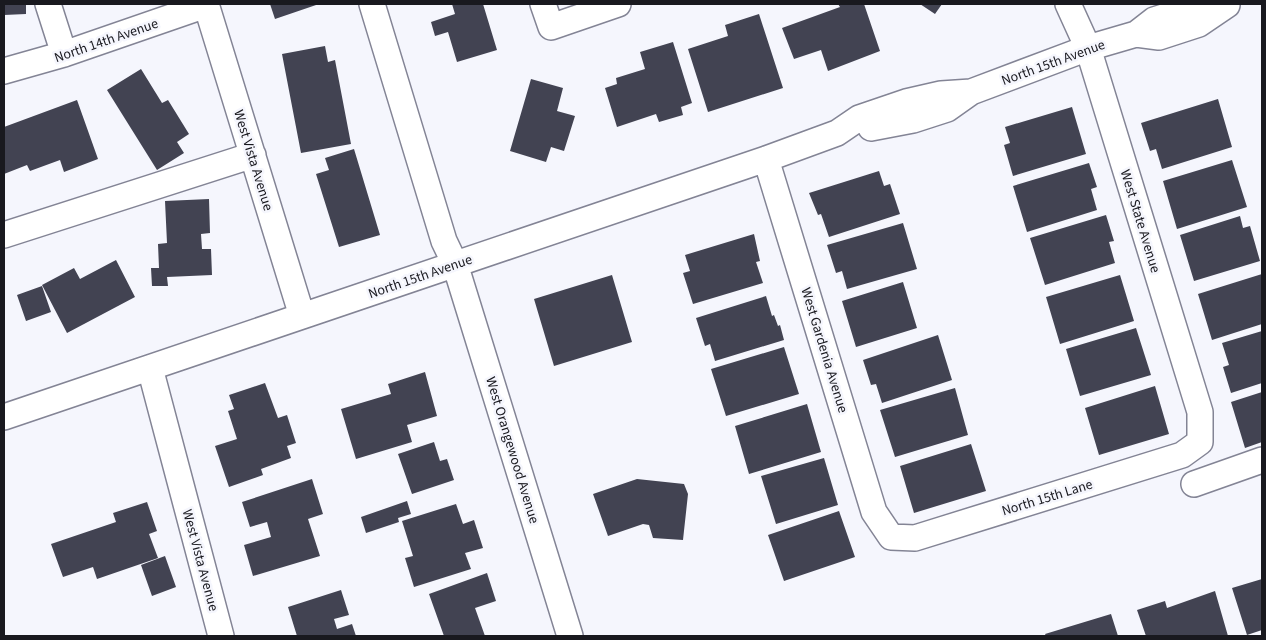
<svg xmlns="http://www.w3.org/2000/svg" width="1266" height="640" font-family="'Source Sans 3',sans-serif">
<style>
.building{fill:#424352}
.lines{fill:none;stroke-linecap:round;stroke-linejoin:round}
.minor-casing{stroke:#838495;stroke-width:28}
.minor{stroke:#fff;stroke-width:25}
.labels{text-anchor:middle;stroke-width:5;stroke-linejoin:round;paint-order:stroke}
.street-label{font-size:14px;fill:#19191f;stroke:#f5f6fd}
</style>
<rect width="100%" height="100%" fill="#f5f6fd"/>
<path class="building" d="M4,4H26V14L4,15Z
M270,4H319L275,19Z
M452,4H483L497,50L457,62L448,32L435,36L431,22L455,14Z
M838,4H864L880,51L828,71L821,50L794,59L782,28L840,7Z
M920,4H942L935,14Z
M759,14L783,88L708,112L688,49L728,36L725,25Z
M673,42L692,103L681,107L683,115L659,122L656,114L617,127L605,88L617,84L616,78L645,69L640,52Z
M325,46L328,62L335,60L351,144L301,153L282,54Z
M141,69L162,103L168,100L189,134L177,142L184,153L157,170L107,90Z
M531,79L563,88L557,111L575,116L564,151L551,147L546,162L510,151Z
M1218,99L1232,147L1162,169L1156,149L1150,151L1141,123Z
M77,100L98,159L64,172L60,160L30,171L27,165L4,174V127Z
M1072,107L1086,154L1013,176L1004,145L1010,143L1005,127Z
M354,149L380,235L339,247L316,174L329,170L325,158Z
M1232,160L1247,207L1177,229L1163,181Z
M1089,163L1097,187L1091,189L1097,210L1027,232L1013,186Z
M879,171L884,186L890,184L900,214L829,237L821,214L818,215L809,193Z
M209,199L210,233L201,234L202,249H211L212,275L167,277L168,286H152L151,268H159L158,244L167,243L165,201Z
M1106,215L1114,241L1109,242L1115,263L1045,285L1030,238Z
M1240,216L1243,228L1250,226L1260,261L1194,281L1180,235Z
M903,223L917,269L847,289L842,271L836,273L827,245Z
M754,234L760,261L756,262L763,283L693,304L683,273L690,271L685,255Z
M116,260L135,297L67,333L42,285L74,268L80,279Z
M1262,274V324L1212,340L1198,294Z
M612,275L632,342L554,366L534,299Z
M1120,275L1134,321L1060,344L1046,297Z
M903,282L917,328L856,347L842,301Z
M42,286L51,312L26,321L17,295Z
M766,296L772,316L774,315L778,326L780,325L784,340L715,361L710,344L705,346L696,318Z
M1136,328L1151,375L1080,396L1066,349Z
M1262,331V383L1231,393L1223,367L1229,365L1222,343Z
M938,335L952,380L882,403L876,384L871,385L863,360Z
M784,347L799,394L726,416L711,369Z
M425,372L437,416L407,425L412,442L356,459L341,409L391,394L388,384Z
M265,383L278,418L287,415L296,443L287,446L291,458L261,469L263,475L229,487L215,446L237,439L228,411L234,409L229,395Z
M1155,386L1169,434L1099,455L1085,408Z
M955,388L968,435L895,457L880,410Z
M1262,392V442L1245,448L1231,402Z
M807,404L821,452L749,474L735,426Z
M434,442L440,461L447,459L454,480L412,494L398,454Z
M971,444L986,491L914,513L900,466Z
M824,458L838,505L776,524L761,476Z
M312,479L323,514L308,519L320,556L253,576L244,545L271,537L267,522L250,527L242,502Z
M637,479L684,484L688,494L683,540L653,538L649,525L643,524L608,536L593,494Z
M407,501L411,514L398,518L399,522L366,533L361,517Z
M147,502L157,531L149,534L158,558L97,579L93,567L63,577L51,544L116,522L113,513Z
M456,504L463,524L474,520L483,548L465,553L471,569L414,587L405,558L413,556L402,521Z
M839,511L855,557L784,581L768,535Z
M165,556L176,587L152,596L141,565Z
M487,573L496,601L475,608L485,636H444L429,594Z
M1262,579V630L1247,635L1232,588Z
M341,590L349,615L334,619L337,629L352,624L356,636H297L288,607Z
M1215,591L1228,636H1146L1137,610L1165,601L1167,608Z
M1111,614L1118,636H1046L1045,634Z"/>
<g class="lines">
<defs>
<path id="minor" d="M48,4L64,54
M206,4L302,316
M372,4L444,241L455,264L570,636
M543,4L551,27L618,4
M1136,34L1159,37L1199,24L1227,5
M4,71L64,54L206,5
M871,128L913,120L947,109L971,92L1088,48L1136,34L1154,20L1195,7L1225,6
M766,159L874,512L891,537L915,538L1182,455L1200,442V412L1088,48L1068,4
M4,235L253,155
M150,368L221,636
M4,417L766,159L837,133L859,118L906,102L941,94L971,92
M1194,484L1262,460"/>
</defs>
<use href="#minor" class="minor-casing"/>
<use href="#minor" class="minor"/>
</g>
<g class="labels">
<g class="street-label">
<text transform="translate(106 40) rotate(-19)" y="5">North 14th Avenue</text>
<text transform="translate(1053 62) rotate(-20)" y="5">North 15th Avenue</text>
<text transform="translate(254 160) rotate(73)" y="5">West Vista Avenue</text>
<text transform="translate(1141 221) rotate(73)" y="5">West State Avenue</text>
<text transform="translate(420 276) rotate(-19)" y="5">North 15th Avenue</text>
<text transform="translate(825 350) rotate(73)" y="5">West Gardenia Avenue</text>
<text transform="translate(513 450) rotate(73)" y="5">West Orangewood Avenue</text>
<text transform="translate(1047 497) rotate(-17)" y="5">North 15th Lane</text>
<text transform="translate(201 560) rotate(75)" y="5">West Vista Avenue</text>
</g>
</g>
<rect width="1266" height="640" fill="none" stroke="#19191f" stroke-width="10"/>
</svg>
